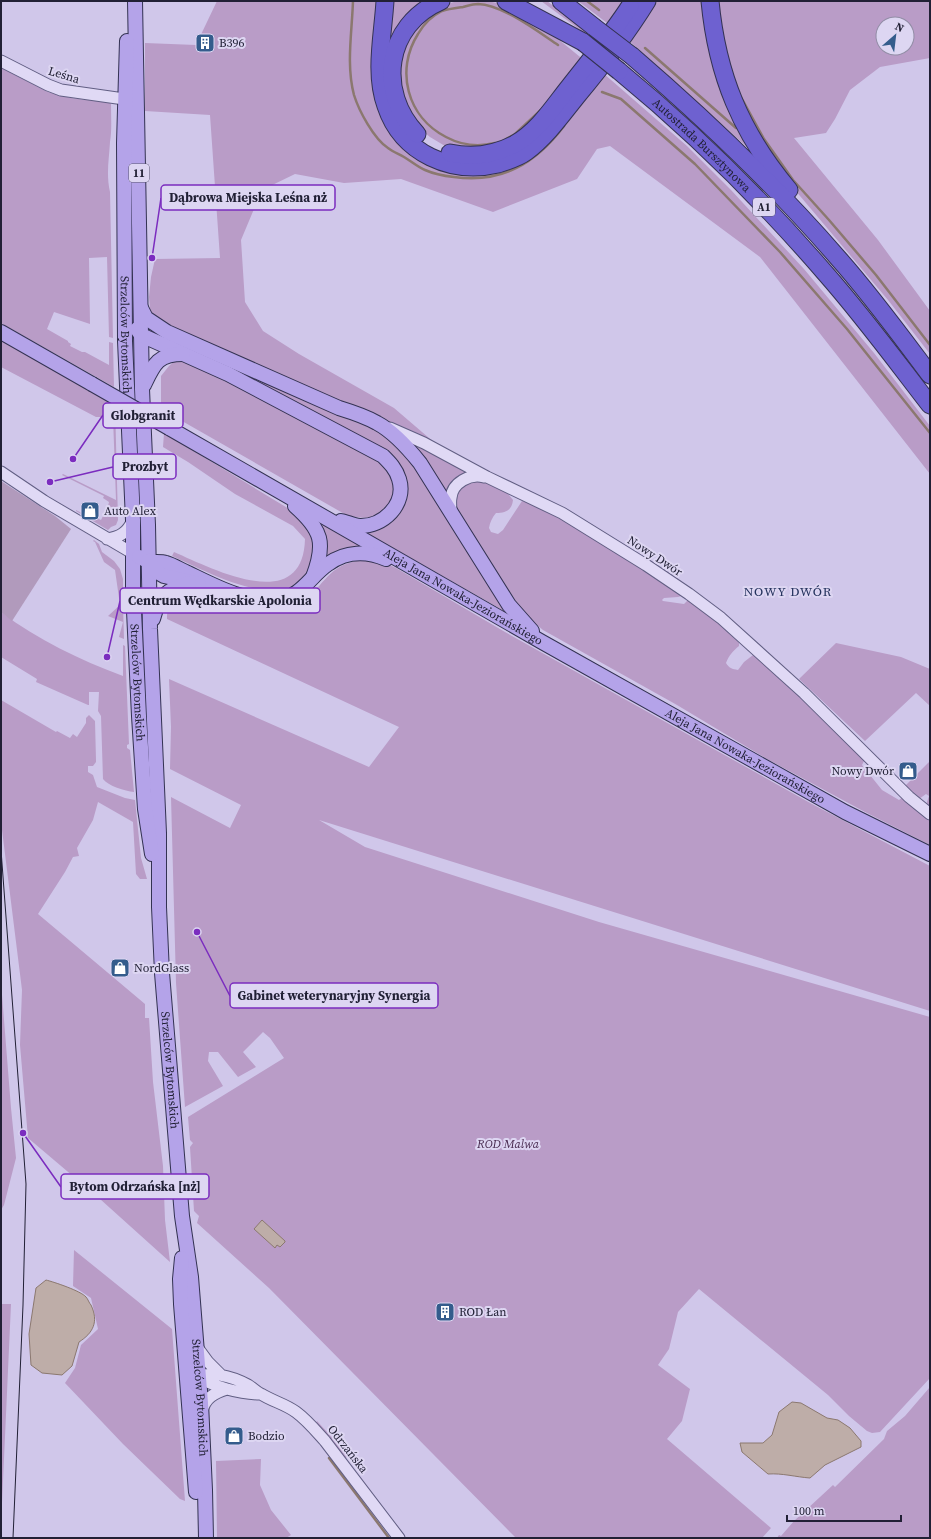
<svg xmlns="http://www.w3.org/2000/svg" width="931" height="1539" font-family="'Source Serif 4',serif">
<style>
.green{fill:#b99cc7;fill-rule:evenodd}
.cemetery{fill:#b19abc}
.water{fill:#beada8;stroke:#8b786f}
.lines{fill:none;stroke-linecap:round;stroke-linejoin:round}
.stream{stroke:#8b786f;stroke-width:2.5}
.minor-casing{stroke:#615e83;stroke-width:13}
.major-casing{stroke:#333252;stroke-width:16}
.highway-casing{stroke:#333252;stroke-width:19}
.minor{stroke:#e0d9f5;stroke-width:11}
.major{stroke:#b4a3e9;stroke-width:14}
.highway{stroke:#6e61d0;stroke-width:17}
.tram{stroke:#212035;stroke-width:1}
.major-bridge-casing{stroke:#333252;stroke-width:16;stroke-linecap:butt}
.highway-bridge-casing{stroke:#333252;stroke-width:19;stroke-linecap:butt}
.major-bridge{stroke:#b4a3e9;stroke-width:14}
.highway-bridge{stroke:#6e61d0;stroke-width:17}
.labels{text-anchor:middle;stroke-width:4;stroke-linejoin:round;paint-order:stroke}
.shield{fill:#ddd6f2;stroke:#59576e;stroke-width:1}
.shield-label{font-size:11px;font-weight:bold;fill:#212035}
.poi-label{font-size:12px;fill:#212035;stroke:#ddd6f2;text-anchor:start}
.street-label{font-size:12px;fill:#212035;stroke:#ddd6f2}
.park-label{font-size:12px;font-style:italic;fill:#48294f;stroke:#ddd6f2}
.neighbourhood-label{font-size:13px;letter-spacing:1px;fill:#24325d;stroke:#ddd6f2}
.leader{fill:none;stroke:#7b2cbf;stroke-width:1.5}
.callout-dot{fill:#7b2cbf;stroke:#ddd6f2;stroke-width:1.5}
.callout{fill:#ddd6f2;stroke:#7b2cbf;stroke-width:1.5}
.callout-label{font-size:13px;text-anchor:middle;font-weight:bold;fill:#212035}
</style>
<rect width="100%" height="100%" fill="#d0c7ea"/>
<path class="green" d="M217,1H381L393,130L476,173L603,73L687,146L731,190L804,269L874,353L930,426V474L760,257L610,146L597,149L577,179L493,212L401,179L344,183L295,174L262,190L241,240L245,302L263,331L299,354L394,408L436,444L257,364L170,328L152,314L150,309L149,297L151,277L155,259L220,258L210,115L145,111V43L196,45Z
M389,1H432C422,8 411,15 404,25C353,103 439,194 519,146C534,137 544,123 555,110C568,95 580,80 592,65L595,68C577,90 550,131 527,145C512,155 497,161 479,163C437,168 397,135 387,95C380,65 387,31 389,1Z
M458,1H487L502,4L547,30L585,61L541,114L508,143L461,150L445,146L430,137L419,128L410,117L397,81L405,40L430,12L446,4Z
M541,1H547L589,33L587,35Z
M578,1H628L611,26Z
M652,1H707L751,144L748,148L627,39Z
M714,1H930V58L880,67L850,90L835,119L826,133L794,138L878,240L930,311V354L888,300L778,170L733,90ZM883,24H907V48H883Z
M1,64L10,69L11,73L48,92L71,98L86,100L88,98L109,102L111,104C111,117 112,130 110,142C109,160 106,174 110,192L113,338L109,337L107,257L89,258L90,324L54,312L47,329L68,341V342L71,344L70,346L82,352H85L109,365V342L113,343L114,387L1,323Z
M1,337L115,404L118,520L116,525L111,527L108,530L76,511V510L95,520L97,518L101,520L108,506L109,502L103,498L104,496L62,475L63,474L116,500L113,417H96L1,367Z
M178,358L190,360L375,457C378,460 384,463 387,467C399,482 394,504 379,514C370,520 358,517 348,516L161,409V376L169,366Z
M238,368L376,428L405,453L508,611L506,612L363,531L387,522L399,469L235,373Z
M164,433L304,518L317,549C314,557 310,572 305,577C274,611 205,570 172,556L174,552C213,569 303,616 305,539L293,526L235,494L188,462L163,447Z
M408,439L467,472L448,496Z
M480,480L505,490L513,500C512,510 506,513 496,513C492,518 490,522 489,528L491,532L498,534L503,530L522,501L543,507L684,595L678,597L664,598L662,600L663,601L684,604L689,599L719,621L739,643V646C733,651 729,655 726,663C729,668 732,669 738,670L744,662L753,655L772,669L865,759L862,765L882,790L899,800L903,797L930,819V845L865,812L767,759L677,705L543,630L523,613L508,592L455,511L454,495L462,484Z
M314,515L372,548L322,564Z
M94,540L99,544L102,552L114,561L120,569L123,579V599H121V605H123L124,639L119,637L123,622L108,616L120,605L115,570L104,562L95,542L93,541Z
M363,560H379L396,568L505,632L812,804L930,866V1011L319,820L365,847L599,922L930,1017V1378L880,1432L872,1433L867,1431L849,1416L828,1395L699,1289L678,1312L669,1349L658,1365L690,1389L682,1421L667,1439L771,1528L762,1538H516L269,1288L197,1223L199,1216L194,1211L190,1147L193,1143L190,1140L188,1117L284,1058L270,1038L263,1032L243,1052L256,1067L238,1077L218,1052H209L208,1061L223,1086L185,1107L176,983L171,797L230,828L241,805L170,769L171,727L169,679L369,767L399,727L167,619C167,569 239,607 265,607C279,607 298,605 309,596C313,593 316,589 320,585C334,569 341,563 363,560Z
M1,612C38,640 80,660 123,676V645L125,646L129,744L127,745V748L130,750L134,792C125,791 108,786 103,779L101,716L98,711L99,692H89V705H88L36,682L37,679L1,657Z
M836,643L901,657L930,669V706L916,693L865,741L799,679Z
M1,700L56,732L57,731L70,738L73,734L77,737L86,723V718L89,715L95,721L96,760V762L93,766H88V772L93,775L97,787L125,798L135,800L141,858L147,879H140L136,874L133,822L98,802L93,820L77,848L79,856L73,857L65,872L38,914L145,1004V1018H149L153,1082L163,1166L165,1220L170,1262L100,1199L28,1138L20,1045L22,990L1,822Z
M930,761V810L926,805L929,796L926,794L919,799L904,787Z
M1,982L11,1108L16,1158L4,1205L1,1210Z
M74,1250L172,1329L185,1501L180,1499L123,1444L65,1383L75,1368L81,1345L98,1329L91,1298L73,1286Z
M1,1304H11L1,1525Z
M930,1387V1538H777L779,1535L781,1536L794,1521L833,1485L835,1487L884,1439L887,1431L905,1416Z
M317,1421L349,1456L345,1458L316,1423Z
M261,1459L260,1485L271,1510L291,1535L286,1538H217L216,1461Z"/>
<path class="cemetery" d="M1,481L55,516L71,529L12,621L1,612Z"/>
<path class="water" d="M262,1220L285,1241V1242L280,1247L277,1245L275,1248L254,1229Z
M46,1280C54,1282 81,1291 86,1297C88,1299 89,1303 91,1305C99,1322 93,1333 79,1342L72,1366L62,1375L42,1373L31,1365L29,1334L36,1288Z
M792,1402L801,1403L827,1418L838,1420L850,1428L861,1441V1447L825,1465L810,1478C796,1477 782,1473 768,1474L742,1452L740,1443H763L772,1435L779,1412Z"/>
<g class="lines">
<path class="stream" d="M353,1C352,32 346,65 354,95C359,111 374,139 388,148C393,152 399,154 404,157C411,161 418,167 425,170C434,174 445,176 454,177C502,184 536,163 564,126
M587,1L599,10
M645,48L736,128V123
M602,92L621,99L695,164L780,252L847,329L930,433
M741,97L764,139L793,180L829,220L876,275L930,345
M506,139L515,134L543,108
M495,143C479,147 461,145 446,137C407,117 395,70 418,34C423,25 432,16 442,11C448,9 456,8 463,7C467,6 473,4 478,4C503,5 537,31 558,45
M329,1458L389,1538"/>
<defs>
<path id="minor" d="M1,61L48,85L61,90L124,99
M390,428L424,443L487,477L562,513L646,565L689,594L721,618L804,693L909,797L930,814
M1,472L44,501L134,554
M451,511C451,507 450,502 451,498C452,483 470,473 484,477
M107,539C120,537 127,533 133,520
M197,1347L208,1362L221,1375
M197,1375C211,1387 242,1394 260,1394
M193,1381C205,1367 235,1378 248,1385C253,1388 256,1392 261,1394C272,1401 285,1404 296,1412C307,1420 316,1431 325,1441L399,1538
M202,1411C205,1398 214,1393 227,1389"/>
<g id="major">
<path id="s1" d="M135,1L142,389L148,525L150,629L159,833V907L162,973L182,1216L191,1277L201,1403L205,1490L206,1538"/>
<path id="s2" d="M127,41L124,143L125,341L133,520V590L139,716L145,809L152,854"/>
<path d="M141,308L146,318L167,332L339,408C352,412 365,416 377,423C394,432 408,448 420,463L509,605L532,631"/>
<path d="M137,329L141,335L228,374L383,456C390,463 396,469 399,479C407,504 383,527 359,526C353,525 346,522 341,521"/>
<path d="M1,332L92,384"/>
<path d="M144,385C154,364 158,354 183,354"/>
<path id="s3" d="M169,428L542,642L845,812L930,854"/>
<path d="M295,506C322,530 326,543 313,577"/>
<path d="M139,557C142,558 145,560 148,561C153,563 160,561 166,563C173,565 181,570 188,573C213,585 248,604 277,600C303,596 309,577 328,564C346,551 367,551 386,559"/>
<path d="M148,561L157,572L164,576L199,584"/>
<path d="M153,619C159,596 166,590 189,583"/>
<path d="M182,1258L180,1279L181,1304L196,1492"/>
</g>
<g id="highway">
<path d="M385,1C383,35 374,73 386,106C402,154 452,175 498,164C508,161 518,158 526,152C546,137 561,116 577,96C602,66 626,35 647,1"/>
<path d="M506,1L583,42"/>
<path d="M561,1L594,27"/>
<path d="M710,1C717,75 741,133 789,190"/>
<path d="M632,56C705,119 775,185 838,258C871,295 900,335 930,375"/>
<path id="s4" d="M619,71C692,131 764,202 826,274C863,316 896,361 930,405"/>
<path d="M417,134C377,92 385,25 441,1"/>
<path d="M450,153C473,158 494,155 515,144C538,131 553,107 569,87C590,60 612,34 630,6"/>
</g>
</defs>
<use href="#minor" class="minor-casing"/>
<use href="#major" class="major-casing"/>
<use href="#highway" class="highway-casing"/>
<use href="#minor" class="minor"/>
<use href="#major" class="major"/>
<use href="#highway" class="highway"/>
<path class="tram" d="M1,850L26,1184L23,1305L13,1538"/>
<defs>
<path id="major-bridge" d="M92,384L169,428"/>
<path id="highway-bridge" d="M594,27L632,56
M583,42L619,71"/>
</defs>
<use href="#major-bridge" class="major-bridge-casing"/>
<use href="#highway-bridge" class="highway-bridge-casing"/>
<use href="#major-bridge" class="major-bridge"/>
<use href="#highway-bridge" class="highway-bridge"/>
</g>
<defs>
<symbol id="building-square" viewBox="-11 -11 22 22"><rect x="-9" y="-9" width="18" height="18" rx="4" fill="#345c8c" stroke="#ddd6f2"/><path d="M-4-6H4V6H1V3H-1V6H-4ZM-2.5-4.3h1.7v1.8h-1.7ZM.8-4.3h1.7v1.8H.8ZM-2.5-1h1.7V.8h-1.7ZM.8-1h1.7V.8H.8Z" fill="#fff"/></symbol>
<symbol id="shop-square" viewBox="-11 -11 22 22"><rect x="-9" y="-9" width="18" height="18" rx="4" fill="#345c8c" stroke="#ddd6f2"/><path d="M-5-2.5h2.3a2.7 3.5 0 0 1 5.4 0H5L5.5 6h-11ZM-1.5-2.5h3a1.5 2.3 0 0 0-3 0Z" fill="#fff"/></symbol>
</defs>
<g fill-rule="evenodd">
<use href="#building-square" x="194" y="32" width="22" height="22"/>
<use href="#shop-square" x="79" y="500" width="22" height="22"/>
<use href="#shop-square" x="897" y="760" width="22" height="22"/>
<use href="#shop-square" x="109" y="957" width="22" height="22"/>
<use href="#building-square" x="434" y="1301" width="22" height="22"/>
<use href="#shop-square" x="223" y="1425" width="22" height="22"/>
</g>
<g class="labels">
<g class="shield">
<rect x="129" y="164" width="20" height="18" rx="3"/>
<rect x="753" y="198" width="22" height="18" rx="3"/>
</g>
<g class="shield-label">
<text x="139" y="177">11</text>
<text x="764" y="211">A1</text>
</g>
<g class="poi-label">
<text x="219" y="47">B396</text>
<text x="104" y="515">Auto Alex</text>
<text x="894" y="775" text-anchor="end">Nowy Dwór</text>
<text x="134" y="972">NordGlass</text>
<text x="459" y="1316">ROD Łan</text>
<text x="248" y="1440">Bodzio</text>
</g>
<g class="street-label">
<text transform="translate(64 75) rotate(17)" y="4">Leśna</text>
<text dy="4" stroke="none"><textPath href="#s4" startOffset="111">Autostrada Bursztynowa</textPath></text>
<text dy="4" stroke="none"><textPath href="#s2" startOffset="294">Strzelców Bytomskich</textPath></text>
<text transform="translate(655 556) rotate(33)" y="4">Nowy Dwór</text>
<text dy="4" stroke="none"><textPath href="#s3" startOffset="339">Aleja Jana Nowaka-Jeziorańskiego</textPath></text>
<text dy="4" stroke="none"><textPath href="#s2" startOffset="642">Strzelców Bytomskich</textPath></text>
<text dy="4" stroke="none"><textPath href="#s3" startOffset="663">Aleja Jana Nowaka-Jeziorańskiego</textPath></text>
<text dy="4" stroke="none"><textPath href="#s1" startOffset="1070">Strzelców Bytomskich</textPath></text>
<text dy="4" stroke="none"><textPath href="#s1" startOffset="1399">Strzelców Bytomskich</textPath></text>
<text transform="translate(348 1449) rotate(52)" y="4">Odrzańska</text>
</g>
<g class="park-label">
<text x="508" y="1148">ROD Malwa</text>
</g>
<g class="neighbourhood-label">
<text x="788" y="596">NOWY DWÓR</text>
</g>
</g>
<path class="leader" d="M152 258L161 198M73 459L103 415M50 482L113 467M107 657L120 601M197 932L230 996M23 1133L61 1187"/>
<g class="callout-dot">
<circle cx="152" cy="258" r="4"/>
<circle cx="73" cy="459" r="4"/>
<circle cx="50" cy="482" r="4"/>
<circle cx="107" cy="657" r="4"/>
<circle cx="197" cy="932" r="4"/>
<circle cx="23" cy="1133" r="4"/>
</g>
<g class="callout">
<rect x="161" y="185" width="174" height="25" rx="4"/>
<rect x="103" y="403" width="80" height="25" rx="4"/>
<rect x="113" y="454" width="63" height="25" rx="4"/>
<rect x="120" y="588" width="200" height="25" rx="4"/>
<rect x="230" y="983" width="208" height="25" rx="4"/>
<rect x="61" y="1174" width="148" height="25" rx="4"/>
</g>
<g class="callout-label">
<text x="248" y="202">Dąbrowa Miejska Leśna nż</text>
<text x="143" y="420">Globgranit</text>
<text x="145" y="471">Prozbyt</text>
<text x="220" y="605">Centrum Wędkarskie Apolonia</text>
<text x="334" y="1000">Gabinet weterynaryjny Synergia</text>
<text x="135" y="1191">Bytom Odrzańska [nż]</text>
</g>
<rect width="931" height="1539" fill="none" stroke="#212035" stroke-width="4"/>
<g transform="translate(895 36) rotate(28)"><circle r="19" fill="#ddd6f2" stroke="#928da6"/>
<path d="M0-3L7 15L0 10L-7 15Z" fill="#345c8c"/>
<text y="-6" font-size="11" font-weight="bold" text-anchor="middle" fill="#212035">N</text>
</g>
<path d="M787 1515v6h114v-6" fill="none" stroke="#212035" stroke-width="2"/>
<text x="793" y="1515" font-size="12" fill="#212035" stroke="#ddd6f2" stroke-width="3" paint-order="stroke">100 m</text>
</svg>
